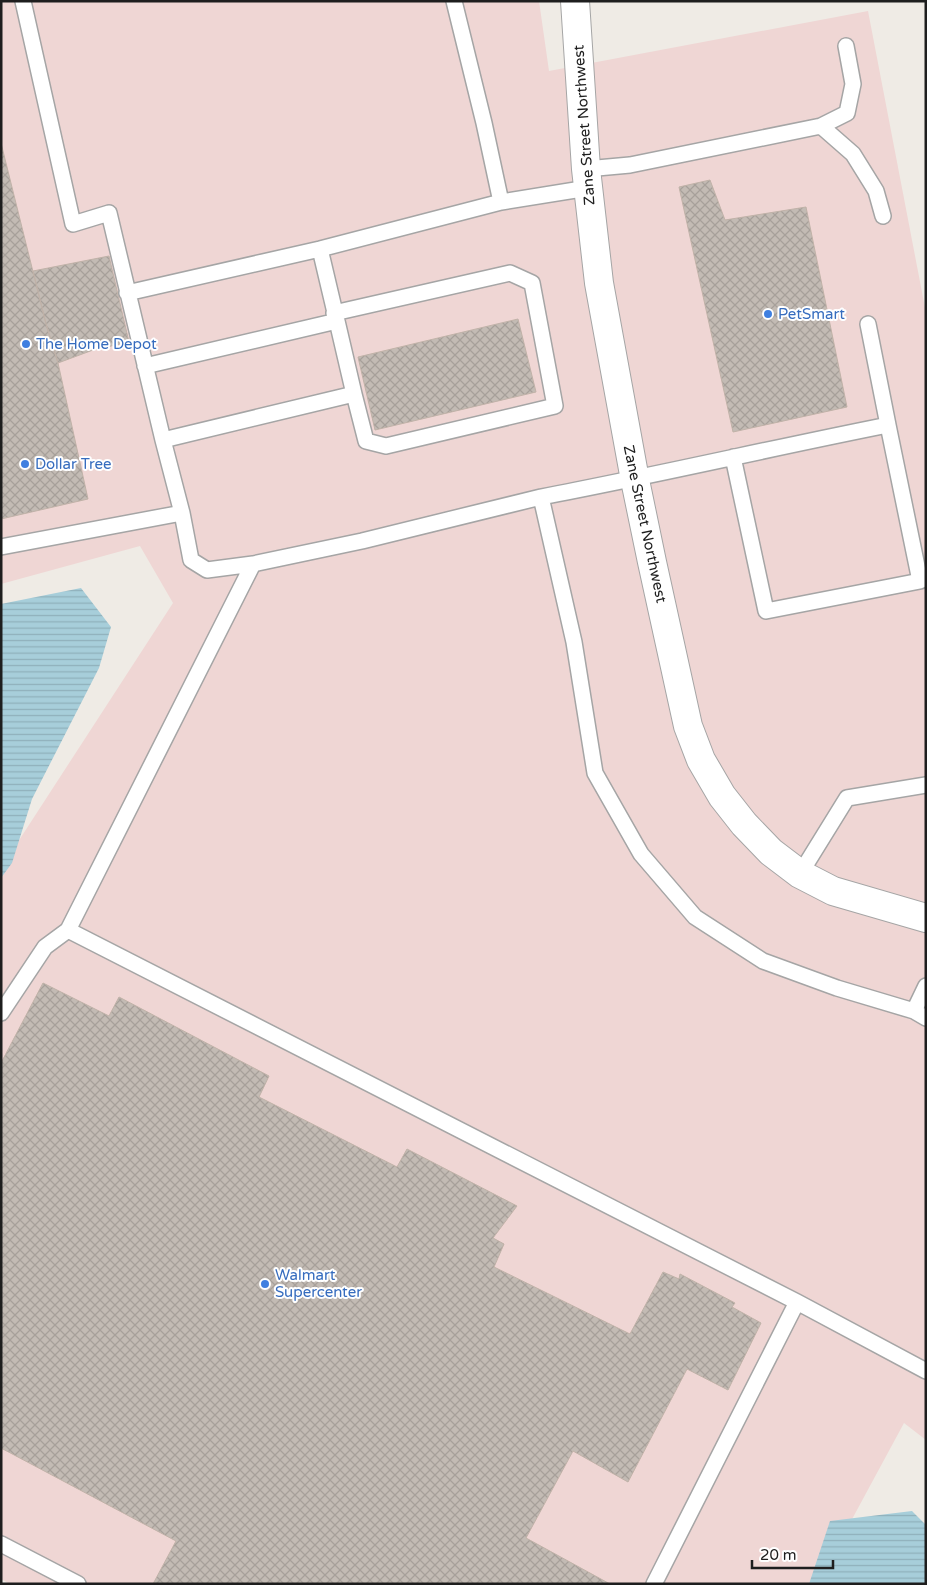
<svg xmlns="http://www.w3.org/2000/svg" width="927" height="1585" font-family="'Varela Round',sans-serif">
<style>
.commercial{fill:#efd6d4}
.water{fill:url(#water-rules)}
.building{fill:url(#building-cross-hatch);stroke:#c0b2a8}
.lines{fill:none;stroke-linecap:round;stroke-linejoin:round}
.service-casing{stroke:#a5a5a5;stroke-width:18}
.tertiary-casing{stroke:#a5a5a5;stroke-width:30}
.service{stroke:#fff;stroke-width:15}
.tertiary{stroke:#fff;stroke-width:28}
.shop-dot{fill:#3f7fe0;stroke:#fff;stroke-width:2}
.labels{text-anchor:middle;stroke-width:4;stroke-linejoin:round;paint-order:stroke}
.street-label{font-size:15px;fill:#1e1e1e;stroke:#fff}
.shop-label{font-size:15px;fill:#366cbe;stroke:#fff;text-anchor:start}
</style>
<defs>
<pattern id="water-rules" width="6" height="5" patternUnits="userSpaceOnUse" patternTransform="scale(1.25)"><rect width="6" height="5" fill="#a7ceda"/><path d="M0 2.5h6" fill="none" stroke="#8fb0bb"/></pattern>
<pattern id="building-cross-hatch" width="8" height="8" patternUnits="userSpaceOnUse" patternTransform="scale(1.25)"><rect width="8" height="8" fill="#c3bbb4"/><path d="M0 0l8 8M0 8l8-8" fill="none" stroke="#a7a09a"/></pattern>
</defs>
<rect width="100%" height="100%" fill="#efebe5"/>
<path class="commercial" d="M1,1H539L549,71L868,11L926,313V1440L904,1423L817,1584H10L1,1579V868L173,603L140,546L1,584Z"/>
<path class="water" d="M81,588L111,627L99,668L32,799L12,863L1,878V604Z
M912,1511L926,1525V1584H809L830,1521Z"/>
<path class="building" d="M1,143L46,324L58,363L88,499L1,519Z
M710,180L725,220L806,207L847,407L733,432L679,187Z
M109,256L129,342L93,350L58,363L46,324L33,271Z
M518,319L536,392L375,430L358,357Z
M43,983L109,1016L119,997L269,1076L259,1097L397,1167L407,1149L517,1206L493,1238L504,1244L494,1267L630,1334L663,1272L679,1279L680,1274L735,1303L732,1307L761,1323L728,1390L687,1369L628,1482L573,1451L526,1538L610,1584H153L176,1541L1,1448V1063Z"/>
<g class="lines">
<defs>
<path id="service" d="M454,1L484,123L501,202
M821,126L853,154L876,191L883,216
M586,169L630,165L821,126L847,113L853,84L846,46
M127,293L320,249L501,202L588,188
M334,313L510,273L532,283L555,406L386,446L366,441L354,394
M868,324L888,425
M145,366L337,321L320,249
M163,440L354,394L337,321
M541,497C657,475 772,448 888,425L920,581L766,611L733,457
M1,547L182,513
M253,564L362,541L541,497L574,642L595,773L641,854L695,917L763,961L837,988L914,1011L926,1018
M800,874L847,798L926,785
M68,930L797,1302L926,1371
M914,1011L926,986
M1,1013L45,947L68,930L253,564L207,570L191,560L182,513L163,440L109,213L73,224L23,1
M1,1544L78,1584
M654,1584L797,1302"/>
<path id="tertiary" d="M575,1L586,169L599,283L635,480L652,562L688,726L701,760L722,796L744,824L771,852L800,874L833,891L926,918"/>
</defs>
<use href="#service" class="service-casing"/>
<use href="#tertiary" class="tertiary-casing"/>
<use href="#service" class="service"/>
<use href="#tertiary" class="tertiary"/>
</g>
<g class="shop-dot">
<circle cx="768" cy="314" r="5"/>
<circle cx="26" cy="344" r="5"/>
<circle cx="25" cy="464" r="5"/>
<circle cx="265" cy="1284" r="5"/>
</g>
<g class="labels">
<g class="street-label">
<text transform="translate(584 125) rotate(-94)" y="5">Zane Street Northwest</text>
<text transform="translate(645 524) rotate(78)" y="5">Zane Street Northwest</text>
</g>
<g class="shop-label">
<text x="778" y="319">PetSmart</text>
<text x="36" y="349">The Home Depot</text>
<text x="35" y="469">Dollar Tree</text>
<text x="275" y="1280">Walmart<tspan x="275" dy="17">Supercenter</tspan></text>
</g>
</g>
<rect width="927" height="1585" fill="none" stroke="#1e1e1e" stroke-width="5"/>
<path d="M752 1560v8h81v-8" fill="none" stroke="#1e1e1e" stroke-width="2.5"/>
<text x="760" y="1560" font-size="15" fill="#1e1e1e" stroke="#ffffff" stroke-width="4" paint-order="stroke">20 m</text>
</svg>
